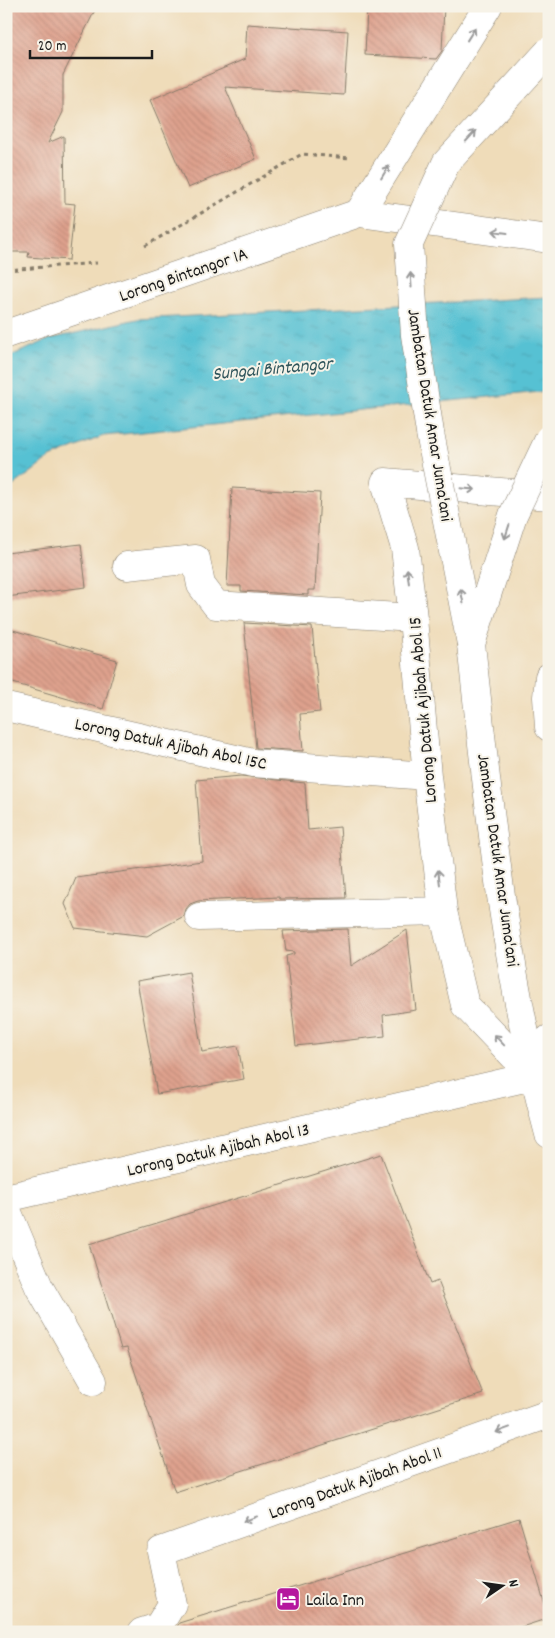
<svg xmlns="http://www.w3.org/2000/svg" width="555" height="1638" font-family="Dekko,sans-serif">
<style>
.water{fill:url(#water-ripples);stroke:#3a6e78}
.building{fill:url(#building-back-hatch)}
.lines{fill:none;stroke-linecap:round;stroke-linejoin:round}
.minor-casing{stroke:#867c6a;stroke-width:29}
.major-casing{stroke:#867c6a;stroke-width:29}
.path{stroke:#867c6a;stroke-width:3;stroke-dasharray:4 4;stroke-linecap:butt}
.minor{stroke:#fff;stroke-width:28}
.major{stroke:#fff;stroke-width:28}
.major-bridge-casing{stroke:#867c6a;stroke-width:29;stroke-linecap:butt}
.major-bridge{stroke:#fff;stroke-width:28}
.oneway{stroke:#999}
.labels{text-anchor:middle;stroke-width:4;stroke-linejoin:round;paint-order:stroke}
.street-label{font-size:18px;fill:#1c1c1c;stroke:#f7f3e8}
.poi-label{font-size:18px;fill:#1c1c1c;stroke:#f7f3e8;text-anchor:start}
.water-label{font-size:19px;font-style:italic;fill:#31565c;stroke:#f7f3e8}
</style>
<defs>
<pattern id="water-ripples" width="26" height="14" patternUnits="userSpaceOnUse" patternTransform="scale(1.25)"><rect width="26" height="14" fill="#57c1d3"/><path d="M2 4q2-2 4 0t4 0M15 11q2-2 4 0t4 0" fill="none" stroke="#4ba5b5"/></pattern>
<pattern id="building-back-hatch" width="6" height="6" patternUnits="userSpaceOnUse" patternTransform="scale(1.25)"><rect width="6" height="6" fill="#dea18d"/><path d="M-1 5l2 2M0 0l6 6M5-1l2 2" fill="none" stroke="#be8a79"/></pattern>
</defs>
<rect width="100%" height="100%" fill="#f7f3e8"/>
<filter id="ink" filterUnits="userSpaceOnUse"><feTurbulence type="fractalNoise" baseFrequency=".02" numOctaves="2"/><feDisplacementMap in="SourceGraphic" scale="10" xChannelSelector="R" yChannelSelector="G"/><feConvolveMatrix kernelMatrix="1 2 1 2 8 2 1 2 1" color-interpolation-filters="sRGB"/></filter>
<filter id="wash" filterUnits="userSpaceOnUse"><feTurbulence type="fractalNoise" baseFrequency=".0096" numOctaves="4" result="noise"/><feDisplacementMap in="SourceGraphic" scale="20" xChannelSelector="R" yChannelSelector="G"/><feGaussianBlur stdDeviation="1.12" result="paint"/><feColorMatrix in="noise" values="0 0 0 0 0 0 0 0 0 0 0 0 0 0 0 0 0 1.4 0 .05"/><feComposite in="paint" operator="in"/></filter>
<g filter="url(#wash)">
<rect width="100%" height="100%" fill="#efdcb9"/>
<path class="water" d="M549,297V391L103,436L50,458L6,491V358L50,339L137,319Z"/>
<g id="blocks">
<path class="building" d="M6,6H97L63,75V112L48,143L64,136L65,203L75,204L69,260L28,257L29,252H6V197H9Z
M367,6H444L442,51L436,59L365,55Z
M247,24L348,31L344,95L225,87L256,159L188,188L150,100L245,59Z
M232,488L320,493L315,590H308V595L241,591V586H227Z
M81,544L86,587L6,597V553Z
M244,623L312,627L320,712L300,714L303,751L256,748Z
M6,628L117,660L103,709L6,681Z
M241,776L305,783L308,830L340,827L346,898L280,899L279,897L198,901L190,904L186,909L184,916L147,936L75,928L65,904L76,878L202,861L196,780Z
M348,929L351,966L407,930L416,1010L383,1015L385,1036L296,1046L286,956L294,954V952L286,951L283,931Z
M189,972L202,1052L238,1046L244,1079L157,1094L137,981Z
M381,1154L430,1284L438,1281L483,1394L175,1492L127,1348L121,1349L89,1244Z
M519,1518L549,1618L506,1632H175L179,1623Z"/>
</g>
</g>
<g filter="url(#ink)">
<use href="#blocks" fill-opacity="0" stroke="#867c6a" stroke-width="1"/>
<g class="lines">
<defs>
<path id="minor" d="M359,213L488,6
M6,334L359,213L549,239
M127,566L196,559L201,585L216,605L413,618
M549,677L547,697L549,727
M6,707L253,763L427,776
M199,917L443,911
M533,1076L465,1005L443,911L427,776L413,618L405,548L385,482L549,496
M533,1076L549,1039
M6,1198L533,1076
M6,1208L39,1287L93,1381
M142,1632L158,1627L172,1604L161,1551L549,1414"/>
<path id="major" d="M471,644C489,808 505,974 549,1134"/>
</defs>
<use href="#minor" class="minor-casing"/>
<use href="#major" class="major-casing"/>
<path class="path" d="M145,246L302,154L350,158
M6,270L97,263"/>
<use href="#minor" class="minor"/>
<use href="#major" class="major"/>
<defs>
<path id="major-bridge" d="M472,641L513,515L549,439
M471,644L430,433L415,335L409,244L446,163L549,51"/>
</defs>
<use href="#major-bridge" class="major-bridge-casing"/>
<use href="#major-bridge" class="major-bridge"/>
</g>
<defs><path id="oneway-shaft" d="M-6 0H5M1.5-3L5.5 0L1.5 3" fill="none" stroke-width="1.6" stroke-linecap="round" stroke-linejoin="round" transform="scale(1.25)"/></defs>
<g class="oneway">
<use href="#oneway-shaft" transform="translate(471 34) rotate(-58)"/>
<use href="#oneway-shaft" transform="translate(471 136) rotate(-47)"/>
<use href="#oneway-shaft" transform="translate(385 172) rotate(-59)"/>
<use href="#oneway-shaft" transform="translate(500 232) rotate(-172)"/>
<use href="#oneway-shaft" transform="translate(411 280) rotate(-94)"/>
<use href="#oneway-shaft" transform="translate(468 489) rotate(5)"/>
<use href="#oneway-shaft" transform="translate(507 532) rotate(108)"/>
<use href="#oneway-shaft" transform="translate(408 576) rotate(-97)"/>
<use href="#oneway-shaft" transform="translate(462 596) rotate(-101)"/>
<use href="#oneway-shaft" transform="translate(439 877) rotate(-97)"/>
<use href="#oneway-shaft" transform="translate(499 1040) rotate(-134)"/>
<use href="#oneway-shaft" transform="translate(503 1430) rotate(160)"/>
<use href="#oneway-shaft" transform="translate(250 1519) rotate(160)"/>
</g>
</g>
<defs>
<symbol id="hotel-square" viewBox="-11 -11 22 22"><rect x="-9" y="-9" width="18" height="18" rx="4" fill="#b5179e" stroke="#f7f3e8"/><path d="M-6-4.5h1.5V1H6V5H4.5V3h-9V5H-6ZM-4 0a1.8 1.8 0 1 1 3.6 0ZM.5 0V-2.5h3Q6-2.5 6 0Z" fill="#fff"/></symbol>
</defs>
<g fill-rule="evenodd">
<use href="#hotel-square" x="274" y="1585" width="28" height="28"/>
</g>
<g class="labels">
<g class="street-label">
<text transform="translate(183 274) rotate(-19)" y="6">Lorong Bintangor 1A</text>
<text transform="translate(431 415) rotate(81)" y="6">Jambatan Datuk Amar Juma'ani</text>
<text transform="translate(422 710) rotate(-95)" y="6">Lorong Datuk Ajibah Abol 15</text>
<text transform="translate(171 743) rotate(12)" y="6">Lorong Datuk Ajibah Abol 15C</text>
<text transform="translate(499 860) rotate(82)" y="6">Jambatan Datuk Amar Juma'ani</text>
<text transform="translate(218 1149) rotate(-13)" y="6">Lorong Datuk Ajibah Abol 13</text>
<text transform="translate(355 1482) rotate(-20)" y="6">Lorong Datuk Ajibah Abol 11</text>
</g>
<g class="poi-label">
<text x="306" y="1605">Laila Inn</text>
</g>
<g class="water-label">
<text transform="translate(272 367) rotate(-5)" y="7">Sungai Bintangor</text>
</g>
</g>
<rect width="555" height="1638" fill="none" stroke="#f7f3e8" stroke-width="25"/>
<g transform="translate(502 1586) rotate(77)" stroke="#f7f3e8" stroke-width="4" paint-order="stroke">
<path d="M0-4L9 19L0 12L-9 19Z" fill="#1c1c1c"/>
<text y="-8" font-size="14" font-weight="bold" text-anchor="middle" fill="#1c1c1c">N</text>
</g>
<path d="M30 50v8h122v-8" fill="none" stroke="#1c1c1c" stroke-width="2.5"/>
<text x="38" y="50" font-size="15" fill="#1c1c1c" stroke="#f7f3e8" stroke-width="4" paint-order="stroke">20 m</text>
</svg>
